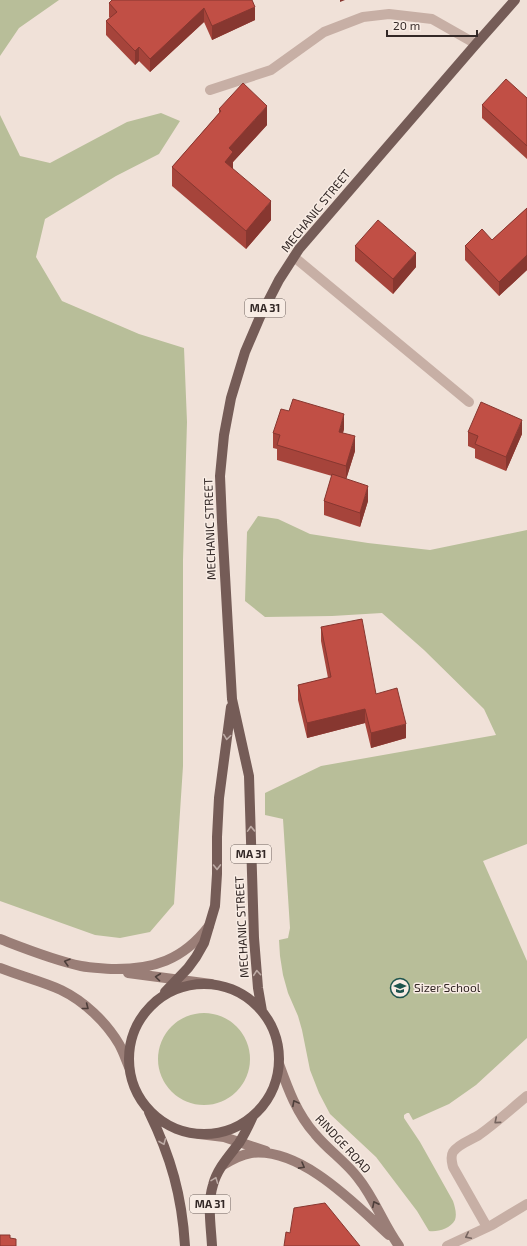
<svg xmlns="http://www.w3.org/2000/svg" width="527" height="1246" font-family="'Exo 2',sans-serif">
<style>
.green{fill:#b8be99}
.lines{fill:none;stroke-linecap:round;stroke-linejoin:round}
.lane{stroke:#c7afa5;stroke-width:10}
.secondary{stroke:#9a7e77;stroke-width:10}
.primary{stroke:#755c57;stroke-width:10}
.wall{fill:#a6443b}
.shaded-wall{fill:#873730}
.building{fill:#c14f45;stroke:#873730}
.oneway{stroke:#bdaba5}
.oneway2{stroke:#4d3e3a}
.oneway3{stroke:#76655f}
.labels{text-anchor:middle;stroke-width:3;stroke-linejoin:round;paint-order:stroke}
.shield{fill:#f8ece4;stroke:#6e635f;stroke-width:1}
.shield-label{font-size:11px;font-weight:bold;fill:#332826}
.street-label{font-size:12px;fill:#332826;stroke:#f8ece4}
.poi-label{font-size:12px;fill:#332826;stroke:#f8ece4;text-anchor:start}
</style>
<rect width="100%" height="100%" fill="#f0e1d8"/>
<path class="green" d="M0,0H59L19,28L0,56Z
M161,113L180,121L159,154L116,176L45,219L36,257L62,301L139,334L184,348L187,422L183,560V766L174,904L150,932L120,938L95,935L0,901V115L20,156L50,163L127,122Z
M258,516L278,519L310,534L368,543L430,550L527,530V844L483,861L527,961V1038L476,1085L449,1104L413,1120L409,1113H407L404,1115V1118L420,1142L453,1201C455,1207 457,1214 455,1220C450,1229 438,1232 429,1231L417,1211L376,1157L330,1114L319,1093L310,1070L302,1030L298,1016L288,993L283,975L280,956L279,940L288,938L290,928L283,819L265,815V793L321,766L496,735L484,709L424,650L382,613L332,616L265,617L245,601L247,532Z
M158 1059a46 46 0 1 1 92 0a46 46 0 1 1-92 0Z"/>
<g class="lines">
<path class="lane" d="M210,90L271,70L324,32L363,17L389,14L432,19L476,44
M294,257L469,402
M487,1227L453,1167C452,1162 450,1157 453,1152C458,1144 471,1140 479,1135C496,1123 511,1109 527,1096
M447,1246L492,1225L527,1204"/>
<path class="secondary" d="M0,939C26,949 53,960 81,966C91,968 101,968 111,969C153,970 183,960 209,926
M0,968C20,976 41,981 61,990C84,1001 106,1022 119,1044C123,1051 126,1060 129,1067
M128,973L211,984
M279,1064C288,1089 297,1114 315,1134C328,1150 346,1162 358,1178C375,1199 383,1224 399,1246
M199,1134L224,1137L266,1151
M223,1165C231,1160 240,1155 251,1153C301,1147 355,1204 389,1235"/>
<path class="primary" d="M129 1059a75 75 0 1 1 150 0a75 75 0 1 1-150 0Z
M165,992L188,968L196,957L204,943L215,906L217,874V837L219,798L231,707
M262,1011L258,988L254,938L249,776L232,699L222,522L220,476L224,435L231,398L245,352L260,317L279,280L299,249L476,44L515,0
M149,1112C171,1157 182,1196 185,1246
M212,1246C211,1226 207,1204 213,1185C217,1169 229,1156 239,1143C244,1135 249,1125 253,1116"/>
</g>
<path class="wall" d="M252,0L255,20L212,40L204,22L150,72L139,61L135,65L106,35V21L110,18L109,17V3Z
M527,98V159L482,118V105Z
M219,109L267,125L233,162V169L271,220L246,249L172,186V167L219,113Z
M527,208V270L499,296L465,260V246L492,240Z
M355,246L416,267L393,294L355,261Z
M344,429L343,433L355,451L346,479L368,501L360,527L324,515V501L332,476L277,460V449L273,448V433Z
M468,432L522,434L506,471L475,458V449L468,446Z
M321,627L376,694L406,738L371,748L365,723L307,738L298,700V685L328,678L321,641Z"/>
<path class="shaded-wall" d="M340,0H345L340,2Z
M255,7V20L212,40V26Z
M204,8V22L150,72V59Z
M139,47V61L135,65V51Z
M267,106V125L233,162V170L225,162L229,148Z
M271,201V220L246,249V231Z
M416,253V267L393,294V279Z
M527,255V270L499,296V282Z
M344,414V429L339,446V432Z
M522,420V434L506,471V457Z
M355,436V451L346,480V466Z
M368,486V501L360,527V513Z
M365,709V723L307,738V723Z
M406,724V738L371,748V733Z"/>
<path class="building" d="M112,0H252L255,7L212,26L204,8L150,59L139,47L135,51L106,21L117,12L109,3Z
M506,79L527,98V146L482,105Z
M243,83L267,106L229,148L233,152L225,162L271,201L246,231L172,167L221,111L219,109Z
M527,208V255L499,282L465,246L482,229L492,240Z
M378,220L416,253L393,279L355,246Z
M293,399L344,414L339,432L355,436L346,466L277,445L280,435L273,433L281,409L289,411Z
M481,402L522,420L506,457L475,444L478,436L468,432Z
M332,474L368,486L360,513L324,501Z
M362,619L376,694L397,688L406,724L371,733L365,709L307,723L298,685L331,677L321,627Z
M325,1203L360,1246H284L286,1232L290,1233L294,1208Z
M0,1235H10V1238L16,1239V1246H0Z"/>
<defs><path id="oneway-chevron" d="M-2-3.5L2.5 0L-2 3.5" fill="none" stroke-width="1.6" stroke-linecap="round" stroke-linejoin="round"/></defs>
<g class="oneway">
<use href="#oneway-chevron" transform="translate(227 737) rotate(98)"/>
<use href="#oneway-chevron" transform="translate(251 829) rotate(-92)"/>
<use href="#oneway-chevron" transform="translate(217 867) rotate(89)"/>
<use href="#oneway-chevron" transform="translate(257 973) rotate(-95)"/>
<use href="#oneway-chevron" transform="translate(163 1142) rotate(68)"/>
<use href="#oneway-chevron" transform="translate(215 1180) rotate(-69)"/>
</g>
<g class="oneway2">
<use href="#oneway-chevron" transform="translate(67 962) rotate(-164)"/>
<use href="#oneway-chevron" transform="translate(158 977) rotate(-173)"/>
<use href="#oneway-chevron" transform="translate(86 1007) rotate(38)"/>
<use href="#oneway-chevron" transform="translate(295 1103) rotate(-118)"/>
<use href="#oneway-chevron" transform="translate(302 1166) rotate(29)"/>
<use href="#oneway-chevron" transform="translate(375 1204) rotate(-117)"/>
</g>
<g class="oneway3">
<use href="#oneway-chevron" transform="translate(497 1121) rotate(140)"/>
<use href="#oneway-chevron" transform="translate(468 1236) rotate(154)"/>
</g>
<defs>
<symbol id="school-ring" viewBox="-11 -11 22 22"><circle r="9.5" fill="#f8ece4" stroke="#1d534d" stroke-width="1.5"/><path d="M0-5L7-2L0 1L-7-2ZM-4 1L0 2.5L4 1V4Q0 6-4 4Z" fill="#1d534d"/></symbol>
</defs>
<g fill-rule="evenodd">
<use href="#school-ring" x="389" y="977" width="22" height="22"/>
</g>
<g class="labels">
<g class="shield">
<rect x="245" y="299" width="40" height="18" rx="3"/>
<rect x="231" y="845" width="40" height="18" rx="3"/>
<rect x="190" y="1195" width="40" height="18" rx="3"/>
</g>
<g class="shield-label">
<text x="265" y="312">MA 31</text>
<text x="251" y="858">MA 31</text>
<text x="210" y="1208">MA 31</text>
</g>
<g class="street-label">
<text transform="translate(316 211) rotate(-51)" y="4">MECHANIC STREET</text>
<text transform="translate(210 529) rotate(-92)" y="4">MECHANIC STREET</text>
<text transform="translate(242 927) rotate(-93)" y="4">MECHANIC STREET</text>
<text transform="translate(343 1144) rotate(47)" y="4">RINDGE ROAD</text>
</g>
<g class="poi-label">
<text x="414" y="992">Sizer School</text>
</g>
</g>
<path d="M387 30v6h90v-6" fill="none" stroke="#332826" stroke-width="2"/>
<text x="393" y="30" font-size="12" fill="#332826" stroke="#f8ece4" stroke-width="3" paint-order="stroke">20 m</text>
</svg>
